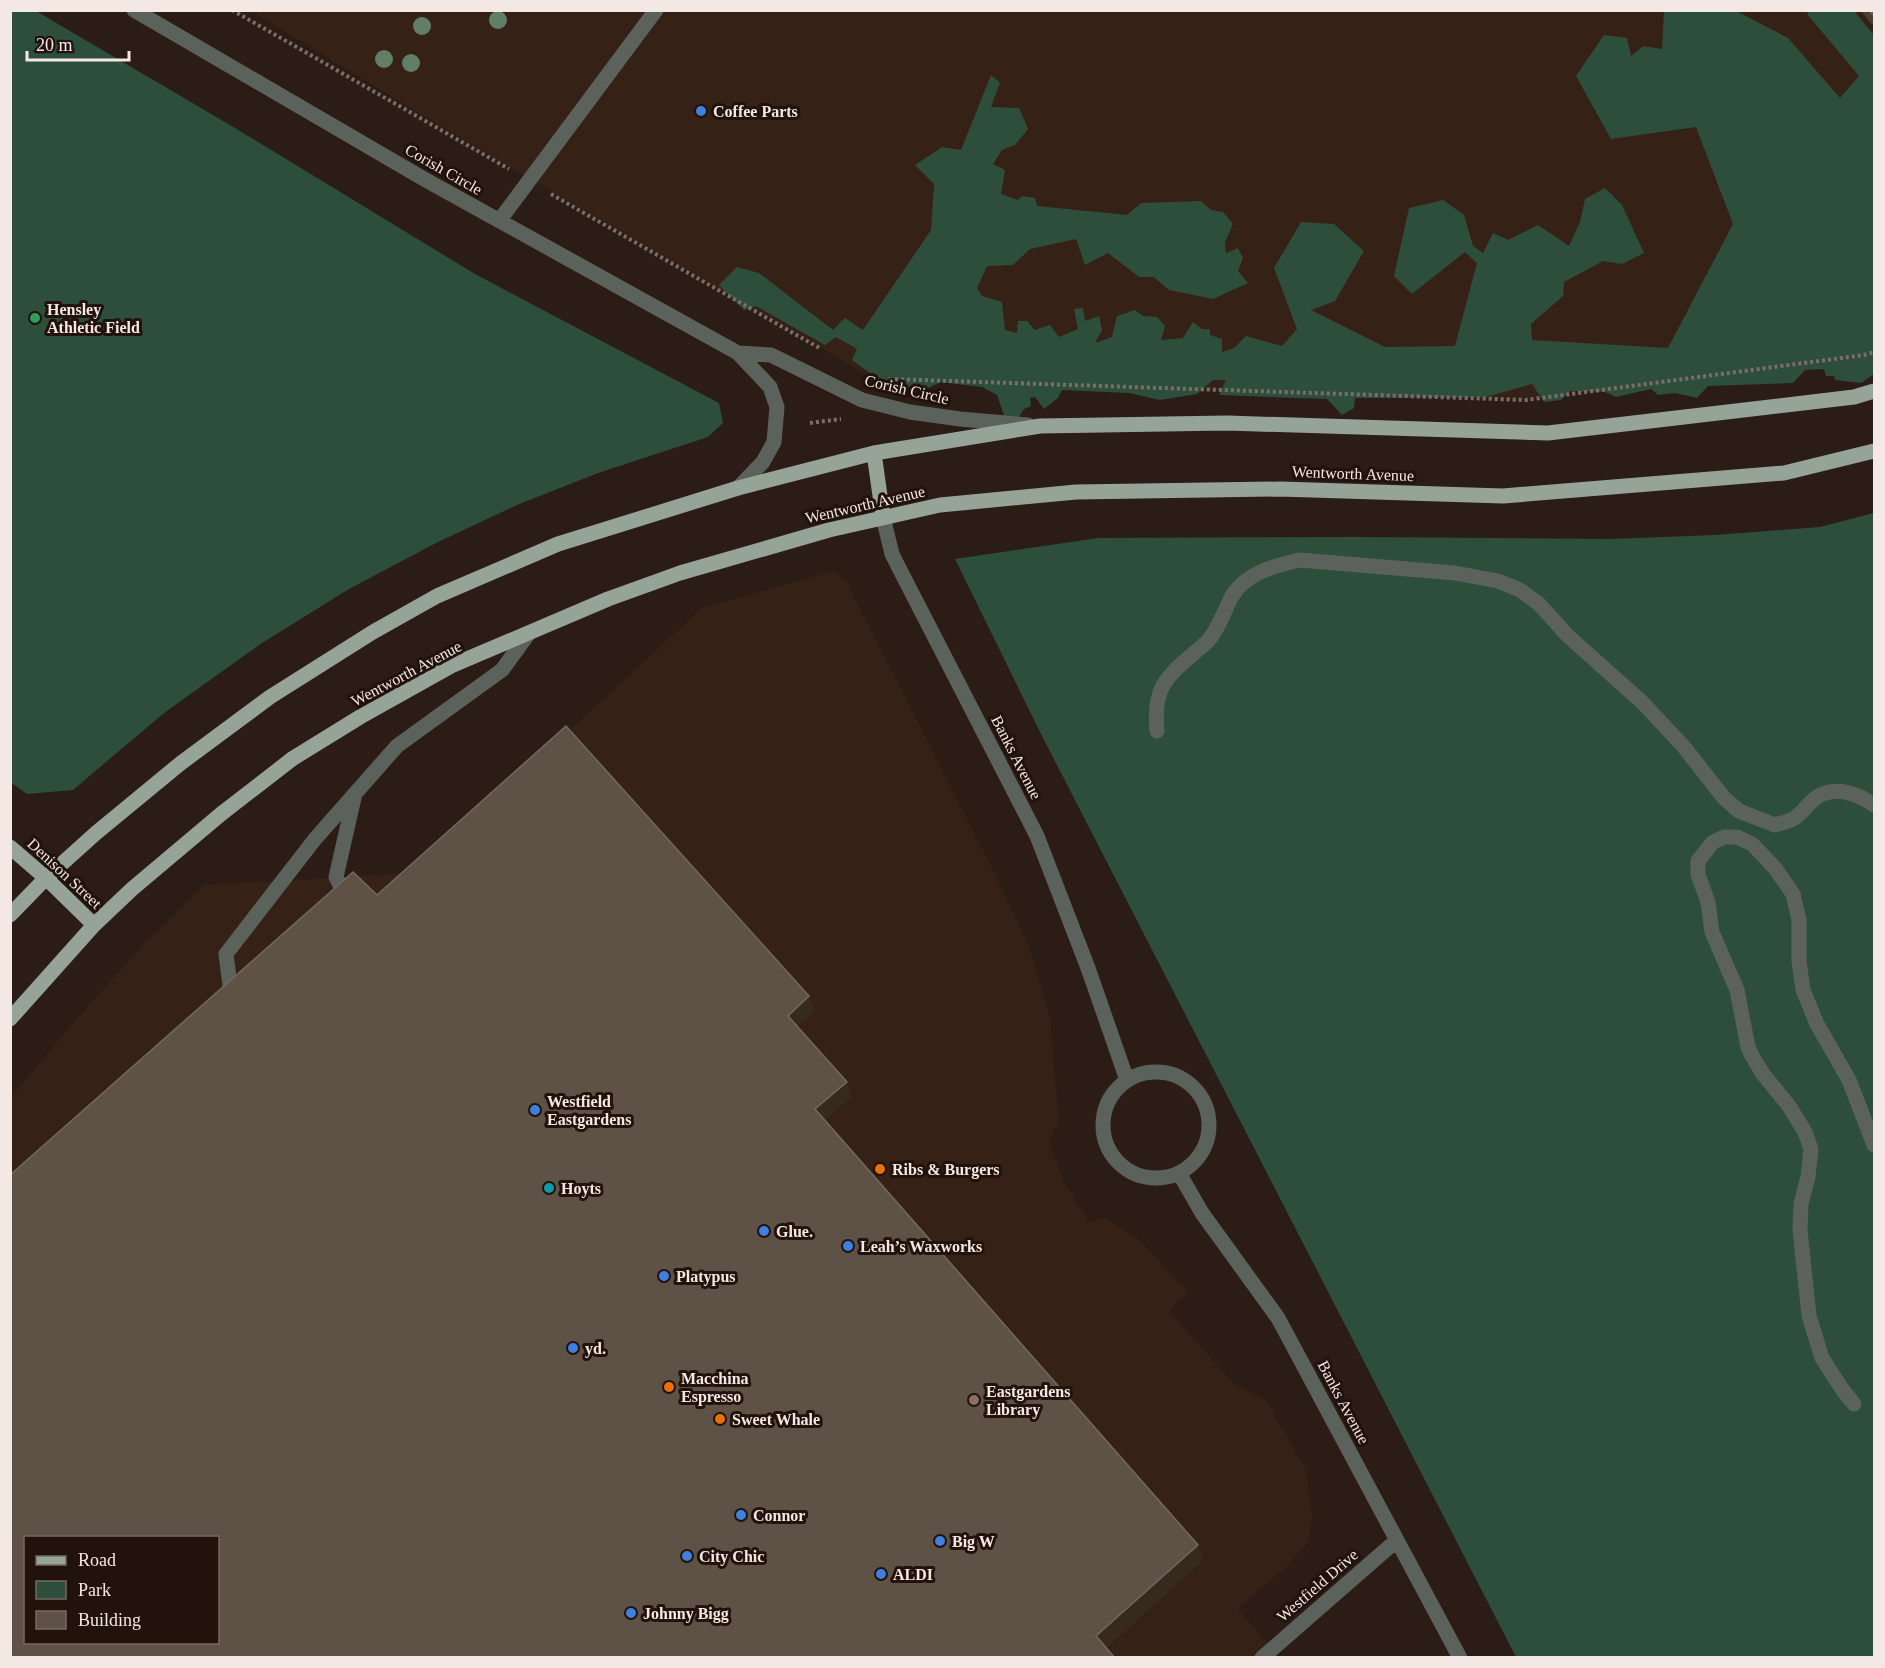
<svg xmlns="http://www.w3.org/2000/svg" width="1885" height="1668" font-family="Georgia,serif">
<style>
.built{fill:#362117;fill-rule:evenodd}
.green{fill:#2e4e3c}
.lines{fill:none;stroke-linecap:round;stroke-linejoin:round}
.path{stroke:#7b6e68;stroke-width:4;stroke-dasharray:3 3;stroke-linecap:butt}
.minor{stroke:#5b625c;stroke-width:15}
.major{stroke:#96a498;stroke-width:15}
.tree{fill:#617e68}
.wall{fill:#4b4032}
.shaded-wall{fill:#362a1f}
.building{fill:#5d5245;stroke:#74695e;stroke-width:1.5;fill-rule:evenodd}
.shop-dot{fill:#3f7fe0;stroke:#21120c;stroke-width:2}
.leisure-dot{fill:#2e9e5b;stroke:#21120c;stroke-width:2}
.food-dot{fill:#e8710a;stroke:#21120c;stroke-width:2}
.culture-dot{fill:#0f9aa8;stroke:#21120c;stroke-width:2}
.education-dot{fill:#8d6e63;stroke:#21120c;stroke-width:2}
.labels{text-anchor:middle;stroke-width:6;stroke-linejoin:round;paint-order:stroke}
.poi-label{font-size:16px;font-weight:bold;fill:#f3e8e3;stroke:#21120c;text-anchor:start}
.street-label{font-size:16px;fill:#f3e8e3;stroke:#21120c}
</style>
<rect width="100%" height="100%" fill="#2b1c15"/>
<path class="built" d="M251,11H1874V352L1864,355L1526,400L1010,386L872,378L447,130Z
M833,571L846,581L993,870L1029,947L1050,1017L1059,1121L1049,1141L1064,1182L1089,1222L1104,1217L1138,1239L1188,1291L1169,1311L1234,1384L1266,1400L1306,1470L1312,1517L1309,1541L1286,1567L1238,1609L1279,1657L11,1658V1097L80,1015L145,943L204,885L415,873L702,608ZM26,1538H218V1642H26Z"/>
<path class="green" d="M11,10L36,11L235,128L475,274L719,403L723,423L708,437L598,473L517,505L436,543L349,589L262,643L164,713L73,790L27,794L10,782Z
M1664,11H1736L1788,38L1840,98L1859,76L1807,14L1809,11H1854L1874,35V374L1861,383L1835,380L1834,376H1826L1824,369L1805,370L1793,383L1708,386L1697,398L1675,393L1658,395L1651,389L1616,397L1605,392L1570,391L1561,400L1544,402L1532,384L1486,397L1355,398L1354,408L1342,415L1327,399L1219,395L1226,380H1213L1197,394L1160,400L1129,393L1062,390L1058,398L1044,409L1035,397L1030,398L1031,406L1024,409L1019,417L1005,418L997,395L982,387L941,382L926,389L899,387L873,375L852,360L857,349L836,337L825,345L756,306L744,310L719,285L737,267L759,273L833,330L845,318L863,330L931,230L934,184L915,165L942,147L961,150L991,75L1000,83L991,107L1019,108L1028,129L1015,145L1002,150L993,164L1005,170L1001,194L1018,200L1022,196L1035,198L1037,206L1127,215L1141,203L1201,201L1211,210L1223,212L1233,224L1225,242L1226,253L1238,248L1243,258L1238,271L1248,283L1213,299L1169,290L1154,277H1139L1108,253L1085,265L1076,239L1030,249L1013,265L987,266L977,288L982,296L1002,302L1005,330L1017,333L1018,321H1027L1035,330L1050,325L1059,337L1078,329L1074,309L1083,308L1085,321L1099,316L1102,330L1095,343L1112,337L1117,316L1135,310L1143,316L1157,317L1165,326L1161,340L1183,338L1193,322L1202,329H1210V335L1222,339V352L1234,348L1246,336L1282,346L1297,329L1274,268L1301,222L1334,224L1364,251L1335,301L1311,310L1385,347L1455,346L1477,263L1465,252L1412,294L1394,276L1409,208L1443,200L1464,215L1473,246L1483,253L1493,233L1508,240L1538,225L1569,246L1580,222L1585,199L1605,188L1622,205L1644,253L1622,264L1603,261L1564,282L1563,296L1531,324L1532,340L1668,348L1733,224L1696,127L1611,139L1576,76L1604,35L1627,38L1631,56L1643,46L1662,49Z
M1874,513V1657H1516L1041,734L955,559L1098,538L1354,537L1610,539L1715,535L1820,527Z"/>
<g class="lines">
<path class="path" d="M232,10L509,169
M551,194L821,349
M889,379L1526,400L1864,355L1874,352
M810,423L841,419"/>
<path class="minor" d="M134,10L424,179L738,353L770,387L777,407L774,442L763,462L738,488
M499,221L656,10
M738,353L771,355L862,400L910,412L960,419L1028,425
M883,517L892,554L898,566L1037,836L1088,968L1127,1080
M1157,731C1153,689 1164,679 1194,653C1200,648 1207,643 1211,637C1220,625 1225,609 1232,596C1246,573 1276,565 1300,560L1455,573L1498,581L1520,590L1539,604L1568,636L1643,703L1684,747L1724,798L1739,811L1775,825C1781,823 1787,822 1793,819C1802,814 1808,803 1817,797C1836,785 1858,794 1874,805
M347,899L336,877L354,798
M232,1001L226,954L315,839L397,746L502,670L529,633
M1103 1125a53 53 0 1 1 106 0a53 53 0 1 1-106 0Z
M1179,1173L1202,1213L1278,1318L1460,1658
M1854,1404L1842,1389L1822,1358L1809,1316L1800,1230L1801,1204L1808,1177L1811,1149L1805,1132L1789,1106L1763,1074L1752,1056L1748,1047L1737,990L1712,932L1708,902L1698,875V861L1713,842L1724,837H1737L1752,844L1775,868L1793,894L1799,920V961L1803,990L1817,1024L1849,1080L1874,1145
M1262,1658L1397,1540"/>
<path class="major" d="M874,453L883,517
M10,847L46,878L94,925
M10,915L46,878L96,833L181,763L270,697L373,632L437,596L558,544L738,488L874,453L1040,426L1227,423L1548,433L1854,397L1874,391
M10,1019L94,925L132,889L221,814L292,759L360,717L453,665L608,599L680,573L829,530L940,505L1076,492L1280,489L1503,496L1784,473L1874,451"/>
</g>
<g class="tree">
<circle cx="498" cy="20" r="9"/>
<circle cx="422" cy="26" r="9"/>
<circle cx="384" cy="59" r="9"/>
<circle cx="411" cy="63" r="9"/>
</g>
<path class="wall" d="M1860,10H1875V28Z"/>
<path class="shaded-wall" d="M809,996L815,1011L793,1031L788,1016Z
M847,1082L852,1097L821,1124L815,1109Z
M1198,1545L1204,1560L1102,1652L1096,1636Z"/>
<path class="building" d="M1869,10H1875V17Z
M566,726L809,996L788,1016L847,1082L815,1109L1198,1545L1096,1636L1115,1658H10V1175L353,872L377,895ZM26,1538H218V1642H26Z"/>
<g class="shop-dot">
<circle cx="701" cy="111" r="6"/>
<circle cx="535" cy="1110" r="6"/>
<circle cx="764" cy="1231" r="6"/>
<circle cx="848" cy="1246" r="6"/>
<circle cx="664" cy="1276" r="6"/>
<circle cx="573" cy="1348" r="6"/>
<circle cx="741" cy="1515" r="6"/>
<circle cx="940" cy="1541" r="6"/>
<circle cx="687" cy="1556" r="6"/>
<circle cx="881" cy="1574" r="6"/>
<circle cx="631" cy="1613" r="6"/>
</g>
<circle class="leisure-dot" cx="35" cy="318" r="6"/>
<g class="food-dot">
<circle cx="880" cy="1169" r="6"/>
<circle cx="669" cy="1387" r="6"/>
<circle cx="720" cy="1419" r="6"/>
</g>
<circle class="culture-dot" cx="549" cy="1188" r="6"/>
<circle class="education-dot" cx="974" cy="1400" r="6"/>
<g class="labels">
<g class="poi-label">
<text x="713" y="117">Coffee Parts</text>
<text x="47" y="315">Hensley<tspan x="47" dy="18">Athletic Field</tspan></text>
<text x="547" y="1107">Westfield<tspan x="547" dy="18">Eastgardens</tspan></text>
<text x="892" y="1175">Ribs &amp; Burgers</text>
<text x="561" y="1194">Hoyts</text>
<text x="776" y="1237">Glue.</text>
<text x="860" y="1252">Leah’s Waxworks</text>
<text x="676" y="1282">Platypus</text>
<text x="585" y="1354">yd.</text>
<text x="681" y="1384">Macchina<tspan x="681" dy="18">Espresso</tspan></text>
<text x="986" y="1397">Eastgardens<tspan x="986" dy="18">Library</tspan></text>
<text x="732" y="1425">Sweet Whale</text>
<text x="753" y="1521">Connor</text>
<text x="952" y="1547">Big W</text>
<text x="699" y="1562">City Chic</text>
<text x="893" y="1580">ALDI</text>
<text x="643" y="1619">Johnny Bigg</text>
</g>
<g class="street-label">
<text transform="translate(444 169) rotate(30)" y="6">Corish Circle</text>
<text transform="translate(907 389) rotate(13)" y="6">Corish Circle</text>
<text transform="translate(1353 473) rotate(2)" y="6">Wentworth Avenue</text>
<text transform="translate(865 504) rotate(-13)" y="6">Wentworth Avenue</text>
<text transform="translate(406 673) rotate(-28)" y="6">Wentworth Avenue</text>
<text transform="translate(1017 757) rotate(63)" y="6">Banks Avenue</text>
<text transform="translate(65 873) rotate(43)" y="6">Denison Street</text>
<text transform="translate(1344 1402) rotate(62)" y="6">Banks Avenue</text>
<text transform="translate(1317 1585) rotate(-41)" y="6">Westfield Drive</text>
</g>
</g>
<rect width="1885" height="1668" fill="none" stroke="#f3e8e3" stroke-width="24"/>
<rect x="24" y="1536" width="195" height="108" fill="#21120c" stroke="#756862" stroke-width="1.5"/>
<rect x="36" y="1556" width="30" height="9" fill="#96a498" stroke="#756862" stroke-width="1.5"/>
<text x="78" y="1566" font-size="18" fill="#f3e8e3">Road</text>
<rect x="36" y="1581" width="30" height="18" fill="#2e4e3c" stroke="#756862" stroke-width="1.5"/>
<text x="78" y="1596" font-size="18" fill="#f3e8e3">Park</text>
<rect x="36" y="1611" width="30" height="18" fill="#5d5245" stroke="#756862" stroke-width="1.5"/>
<text x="78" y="1626" font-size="18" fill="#f3e8e3">Building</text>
<path d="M27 51v9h102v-9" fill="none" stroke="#f3e8e3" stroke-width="3"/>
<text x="36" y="51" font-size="18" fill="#f3e8e3" stroke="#21120c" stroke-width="4.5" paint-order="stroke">20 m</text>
</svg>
